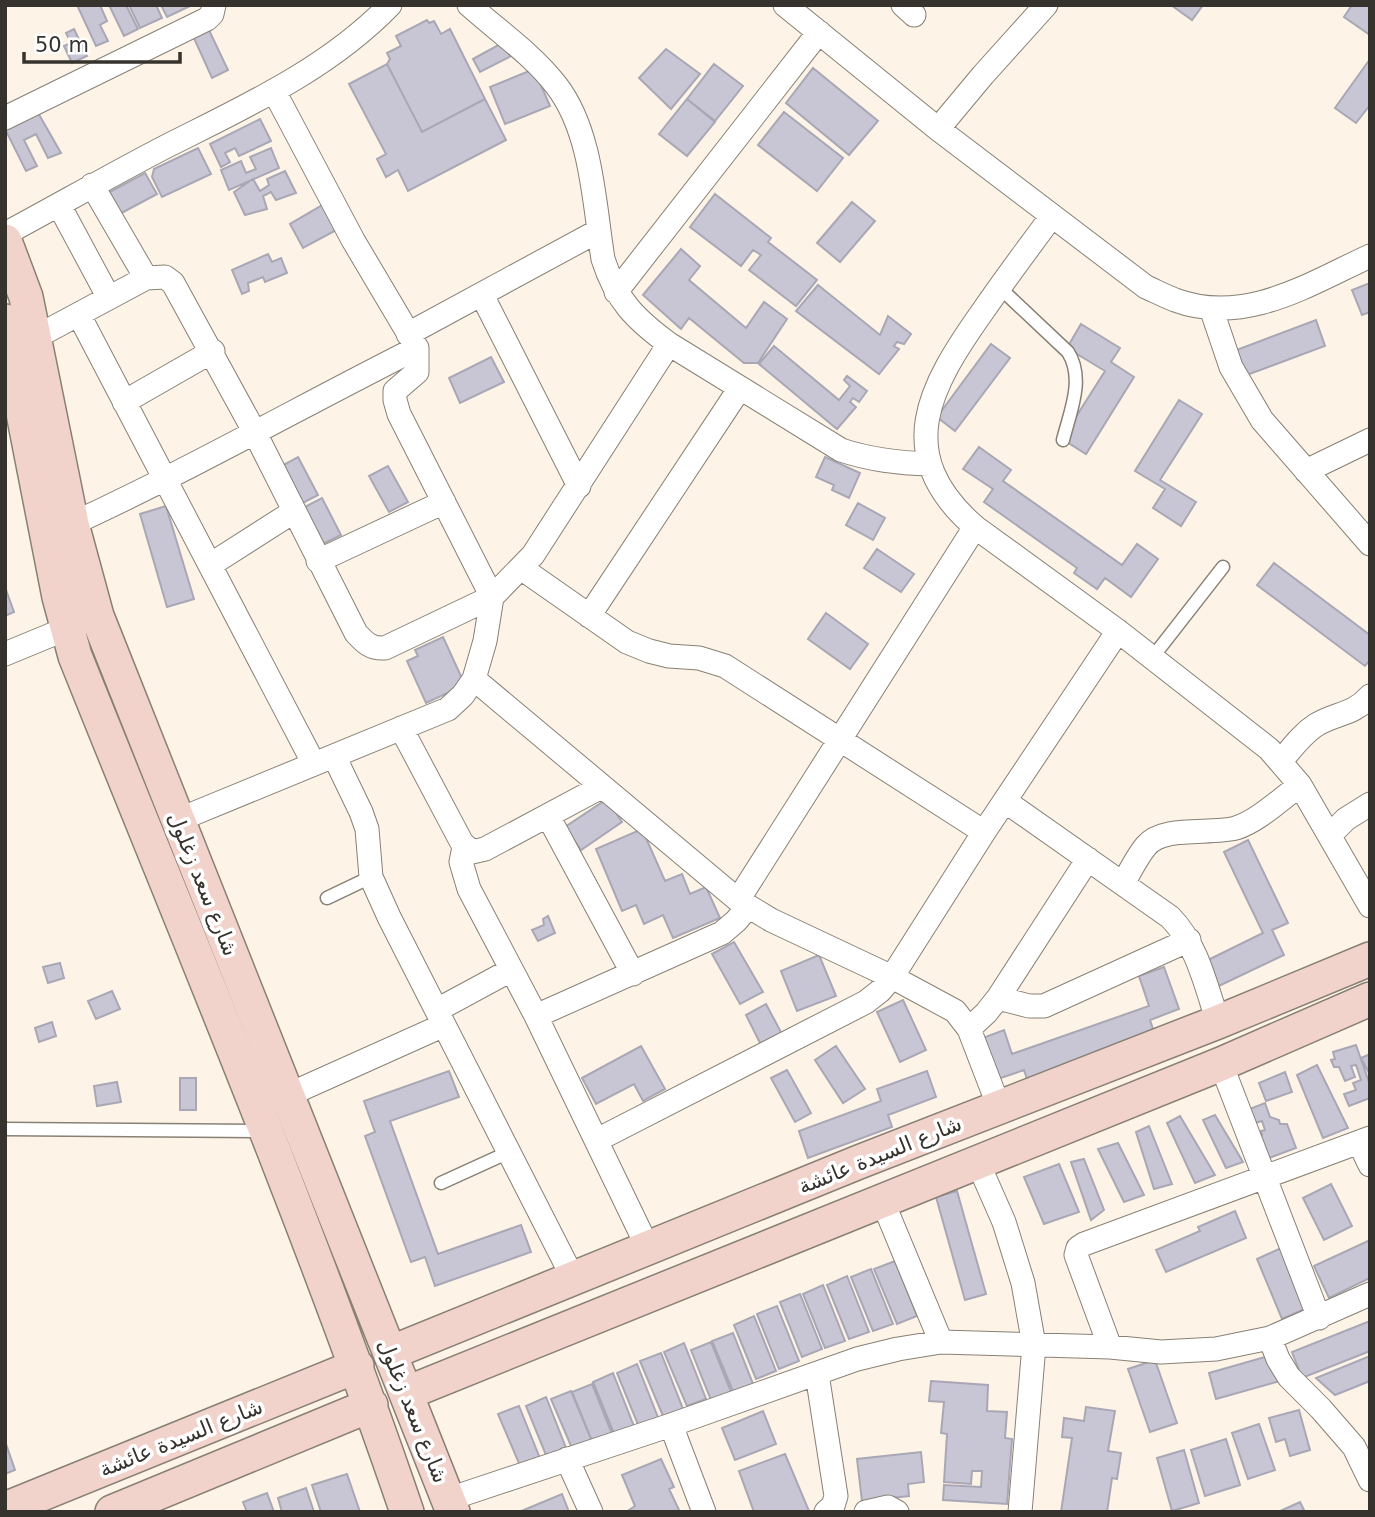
<svg xmlns="http://www.w3.org/2000/svg" width="1375" height="1517" font-family="'DejaVu Sans','Noto Naskh Arabic',sans-serif">
<style>
.building{fill:#c8c6d4;stroke:#a9a7b5;stroke-width:2}
.lines{fill:none;stroke-linecap:round;stroke-linejoin:round}
.lane-casing{stroke:#888075;stroke-width:15}
.street-casing{stroke:#888075;stroke-width:25}
.secondary-casing{stroke:#888075;stroke-width:36}
.lane{stroke:#fff;stroke-width:12}
.street{stroke:#fff;stroke-width:23}
.secondary{stroke:#f2d3cc;stroke-width:33}
.labels{text-anchor:middle;stroke-width:7;stroke-linejoin:round;paint-order:stroke}
.street-label{font-size:21px;fill:#36322d;stroke:#fff}
</style>
<rect width="100%" height="100%" fill="#fdf4e7"/>
<path class="building" d="M77,5H100L107,21L100,25L108,41L96,46Z
M109,5H126L138,29L124,36Z
M129,5H156L162,18L140,28Z
M161,5H190V6L167,17Z
M1171,5H1203L1192,20Z
M1352,5H1370V35L1344,17Z
M427,20L429,23L434,21L441,34L450,29L485,99L422,132L387,64L390,59L387,53L401,46L396,36Z
M208,28L228,70L212,78L193,36Z
M74,29L87,56L72,63L64,46L71,43L66,33Z
M502,43L511,56L480,72L473,59Z
M666,49L700,74L671,109L639,78Z
M1370,59V105L1356,123L1335,108Z
M387,64L422,132L485,99L506,140L408,191L398,170L386,177L377,159L386,154L349,84Z
M714,64L743,86L715,121L687,99Z
M813,68L878,121L849,155L786,103Z
M534,69L550,106L505,124L490,87Z
M687,99L715,122L687,156L659,134Z
M37,111L61,153L48,158L36,134L24,140L37,166L26,171L5,129Z
M784,112L843,158L817,191L758,145Z
M260,119L271,141L239,156L235,148L225,153L230,162L221,167L210,144Z
M198,148L211,174L162,197L152,177L154,169Z
M271,148L279,168L229,190L221,170L241,161L246,173L256,169L250,157Z
M285,171L296,193L276,200L271,192L263,196L267,209L245,215L234,192L253,179L260,191L269,185L267,179Z
M145,173L157,194L114,217L104,195Z
M715,194L771,238L768,242L817,280L796,306L749,270L761,255L753,250L741,266L690,227Z
M852,202L875,221L840,262L817,243Z
M326,203L340,228L303,248L290,224Z
M681,249L700,266L689,280L746,328L764,302L787,319L758,363H744L689,318L681,329L643,295Z
M268,254L272,262L281,258L287,273L265,282L263,277L248,283L249,291L242,294L232,270Z
M1370,283V312L1362,315L1352,290Z
M818,285L880,335L888,316L911,334L904,344L897,342L894,346L899,349L879,374L796,311Z
M1316,320L1325,346L1236,379L1226,354Z
M1081,324L1120,348L1111,362L1134,377L1086,454L1062,439L1105,371L1067,348Z
M991,344L1010,358L955,431L937,417Z
M774,346L839,400L850,386L844,380L847,376L867,391L859,402L853,398L850,402L856,407L837,429L759,364Z
M491,357L504,382L460,403L449,378Z
M1179,400L1202,414L1160,480L1196,502L1181,526L1153,508L1165,489L1135,471Z
M979,447L1011,470L1003,481L1122,565L1137,544L1158,559L1131,597L1105,578L1097,589L1074,573L1077,568L984,502L993,489L963,469Z
M298,457L318,495L297,506L278,468Z
M825,457L860,473L849,498L832,490L834,485L816,477Z
M388,466L408,502L389,512L369,476Z
M322,498L341,535L317,547L299,510Z
M858,503L885,518L873,540L846,525Z
M166,506L194,599L167,607L140,514Z
M877,549L914,574L901,592L864,568Z
M1274,563L1370,635V660L1365,666L1257,585Z
M5,587L14,612L5,616Z
M826,613L868,644L850,669L808,639Z
M443,637L465,685L426,703L407,661L418,656L415,650Z
M607,799L622,822L581,850L565,827Z
M642,829L665,881L682,874L690,894L706,887L720,918L673,938L663,915L644,924L636,905L622,911L596,849Z
M1248,840L1288,923L1272,930L1284,955L1204,993L1206,961L1263,933L1224,852Z
M548,916L555,933L538,941L532,930L544,925L543,919Z
M734,942L763,992L740,1004L712,954Z
M819,955L836,996L797,1011L781,971Z
M60,963L64,978L48,983L43,967Z
M1164,967L1179,1009L1150,1020L1155,1035L1027,1079L1024,1070L995,1080L980,1039L1004,1030L1012,1054L1149,1006L1139,976Z
M112,991L120,1009L96,1019L88,1001Z
M903,1000L926,1050L900,1062L877,1012Z
M766,1004L783,1036L762,1047L746,1015Z
M52,1022L56,1036L39,1042L35,1028Z
M1356,1045L1370,1085V1098L1349,1106L1344,1094L1356,1090L1353,1083L1361,1080L1356,1065L1351,1066L1355,1077L1345,1081L1339,1067H1334L1331,1060L1335,1059L1333,1052Z
M641,1046L665,1089L643,1101L634,1084L596,1104L582,1078Z
M836,1046L865,1089L843,1103L815,1060Z
M1370,1054V1075L1361,1058Z
M1317,1065L1348,1128L1323,1138L1297,1075Z
M787,1070L811,1113L795,1122L771,1078Z
M449,1071L459,1097L390,1121L438,1254L521,1225L531,1252L435,1286L425,1257L411,1262L365,1136L375,1132L364,1101Z
M927,1071L936,1097L888,1115L892,1127L808,1158L799,1131L881,1101L877,1089Z
M1285,1072L1292,1092L1266,1101L1259,1083Z
M180,1078H196V1110H180Z
M117,1082L121,1102L97,1106L94,1086Z
M1265,1103L1270,1117L1279,1120L1280,1124H1287L1296,1148L1269,1158L1257,1137L1262,1135L1261,1131L1265,1130L1262,1121L1252,1124L1247,1110Z
M1215,1115L1243,1162L1226,1168L1203,1120Z
M1180,1116L1215,1175L1195,1183L1167,1123Z
M1149,1126L1172,1184L1154,1189L1136,1132Z
M1118,1143L1144,1195L1124,1202L1098,1149Z
M1084,1159L1104,1210L1091,1220L1071,1162Z
M1059,1164L1079,1212L1044,1224L1024,1177Z
M1331,1184L1352,1226L1324,1240L1303,1198Z
M957,1191L986,1294L965,1300L936,1197Z
M1235,1211L1246,1238L1166,1272L1156,1250L1200,1231L1198,1227Z
M1370,1240V1278L1329,1298L1314,1266Z
M1281,1248L1307,1308L1282,1319L1257,1259Z
M895,1261L917,1316L897,1324L874,1269Z
M871,1269L893,1324L873,1331L851,1277Z
M847,1276L869,1332L849,1339L827,1285Z
M823,1285L845,1341L825,1348L803,1294Z
M800,1294L822,1349L802,1357L780,1302Z
M777,1306L799,1361L779,1369L757,1314Z
M754,1316L776,1371L756,1379L734,1325Z
M1370,1321V1351L1302,1378L1292,1352Z
M733,1333L755,1389L735,1396L712,1341Z
M711,1342L733,1397L713,1405L691,1350Z
M684,1343L706,1399L687,1406L664,1352Z
M661,1353L683,1409L663,1416L640,1361Z
M1272,1355L1280,1381L1216,1399L1209,1373Z
M1370,1356V1381L1335,1395L1316,1378Z
M1155,1360L1177,1423L1150,1432L1128,1369Z
M637,1364L659,1420L639,1427L617,1373Z
M613,1373L635,1429L615,1436L593,1382Z
M931,1381L988,1385L987,1411L1007,1412L1005,1438L1012,1439L1007,1504L943,1500L944,1485L981,1487L982,1471H972L971,1484L944,1482L947,1434L941,1433L944,1402L929,1401Z
M592,1384L614,1439L594,1446L572,1392Z
M571,1391L594,1446L574,1453L551,1399Z
M546,1397L568,1453L548,1460L526,1406Z
M519,1406L541,1461L521,1468L498,1414Z
M1086,1407L1115,1411L1108,1451L1121,1453L1117,1479L1112,1478L1107,1512H1061L1072,1438L1062,1437L1064,1418L1084,1421Z
M1299,1410L1310,1450L1290,1456L1285,1439L1276,1442L1269,1418Z
M763,1411L776,1444L735,1460L722,1428Z
M1259,1424L1275,1470L1248,1479L1232,1433Z
M1226,1439L1240,1485L1205,1496L1191,1450Z
M5,1441L15,1470L5,1474Z
M1184,1450L1199,1503L1172,1511L1157,1458Z
M921,1452L924,1482L908,1484L909,1496L862,1501L857,1459Z
M785,1454L809,1511L754,1512L739,1471Z
M661,1459L674,1487L669,1489L680,1512H626L635,1506L622,1475Z
M347,1474L360,1512H321L312,1485Z
M306,1488L314,1512H282L278,1498Z
M267,1493L274,1512H247L243,1502Z
M562,1494L569,1512H519Z
M1300,1502L1305,1512H1278Z"/>
<g class="lines">
<defs>
<path id="lane" d="M999,287L1068,352C1085,379 1070,412 1063,440
M1152,658L1223,567
M327,898L371,877
M5,1129L262,1131
M441,1183L509,1152"/>
<path id="street" d="M469,5C498,31 532,54 556,85C592,131 594,203 603,259C616,300 635,319 669,344L841,450C871,460 898,463 930,464
M785,5L938,129L1146,287C1155,291 1165,296 1175,300C1245,326 1309,284 1370,256
M903,5L914,15
M5,118L207,19L212,14L214,5
M938,129L983,75L1046,5
M92,185L146,278L165,277L173,283L254,431L356,633C365,643 371,649 385,648L492,597L533,555L669,344
M59,205L109,298
M1052,216C1029,247 1005,279 983,311C929,387 891,454 975,527L1118,631L1269,749L1300,785L1370,906
M5,234C59,205 111,175 165,147C244,107 327,70 390,5
M616,292L819,32
M482,295L579,486
M1211,308L1231,367L1262,420L1370,544
M79,315L314,764
M408,334L598,231
M36,337L146,278
M124,402L213,351
M1306,471L1370,440
M72,524C189,470 302,406 417,348
M318,561L444,502
M210,565L293,512
M521,568L627,642L649,651L669,656L699,658L725,666L984,832
M589,616L740,388
M5,654L80,623
M474,679L738,900L771,920L892,977L955,1011L969,1029L999,1107
M401,728L462,843L472,852L485,849L601,787
M334,756L361,812L367,829L371,877L389,917L573,1278
M1281,761C1292,748 1302,734 1316,725C1337,712 1352,716 1370,696
M1005,801L1170,917C1197,944 1206,986 1218,1022
M548,816L633,974
M178,820L448,709L463,695L474,679L485,641L492,597L399,414L395,400V391L417,372V348L353,240L274,91
M1330,835L1346,819L1370,804
M464,847L461,862L469,889L536,1016L648,1248
M1123,884C1130,871 1137,857 1146,846C1163,825 1210,835 1236,828C1258,821 1281,799 1300,785
M738,900L975,527
M998,998L1029,1006H1044L1189,940
M437,1010L511,970
M536,1016L722,933L736,921L748,907
M969,1029L986,1013L998,998L1088,859
M1221,1064L1319,1318
M288,1095L444,1025
M597,1140L866,1002L880,991L892,977L984,832L1118,631
M1359,1142L1370,1165
M978,1163L1004,1222L1023,1283L1034,1345L1020,1512
M882,1200L941,1342
M1270,1338L1278,1359L1289,1377L1321,1409L1354,1447L1370,1480
M1110,1347L1076,1255L1078,1248L1084,1244L1370,1138
M817,1374L836,1496L833,1506L826,1512
M671,1425L704,1512
M567,1459L591,1512
M449,1499L671,1425L857,1359L898,1349L941,1342L1110,1347L1161,1352L1216,1349L1270,1338L1370,1294
M866,1512L888,1507L897,1512"/>
<path id="secondary" d="M5,241L26,297L72,524L97,616L453,1512
M5,321L59,597L75,656C189,940 308,1222 407,1512
M390,1353L859,1162L1218,1022L1370,959
M407,1393L1221,1064L1370,999
M5,1509L357,1366
M112,1512L371,1405"/>
</defs>
<use href="#lane" class="lane-casing"/>
<use href="#street" class="street-casing"/>
<use href="#secondary" class="secondary-casing"/>
<use href="#lane" class="lane"/>
<use href="#street" class="street"/>
<use href="#secondary" class="secondary"/>
</g>
<g class="labels">
<g class="street-label">
<text transform="translate(203 884) rotate(68)" y="7">شارع سعد زغلول</text>
<text transform="translate(880 1155) rotate(-22)" y="7">شارع السيدة عائشة</text>
<text transform="translate(413 1411) rotate(68)" y="7">شارع سعد زغلول</text>
<text transform="translate(181 1438) rotate(-22)" y="7">شارع السيدة عائشة</text>
</g>
</g>
<rect width="1375" height="1517" fill="none" stroke="#36322d" stroke-width="14"/>
<path d="M24 52v10h156v-10" fill="none" stroke="#36322d" stroke-width="3.5"/>
<text x="35" y="52" font-size="21" fill="#36322d" stroke="#ffffff" stroke-width="5" paint-order="stroke">50 m</text>
</svg>
